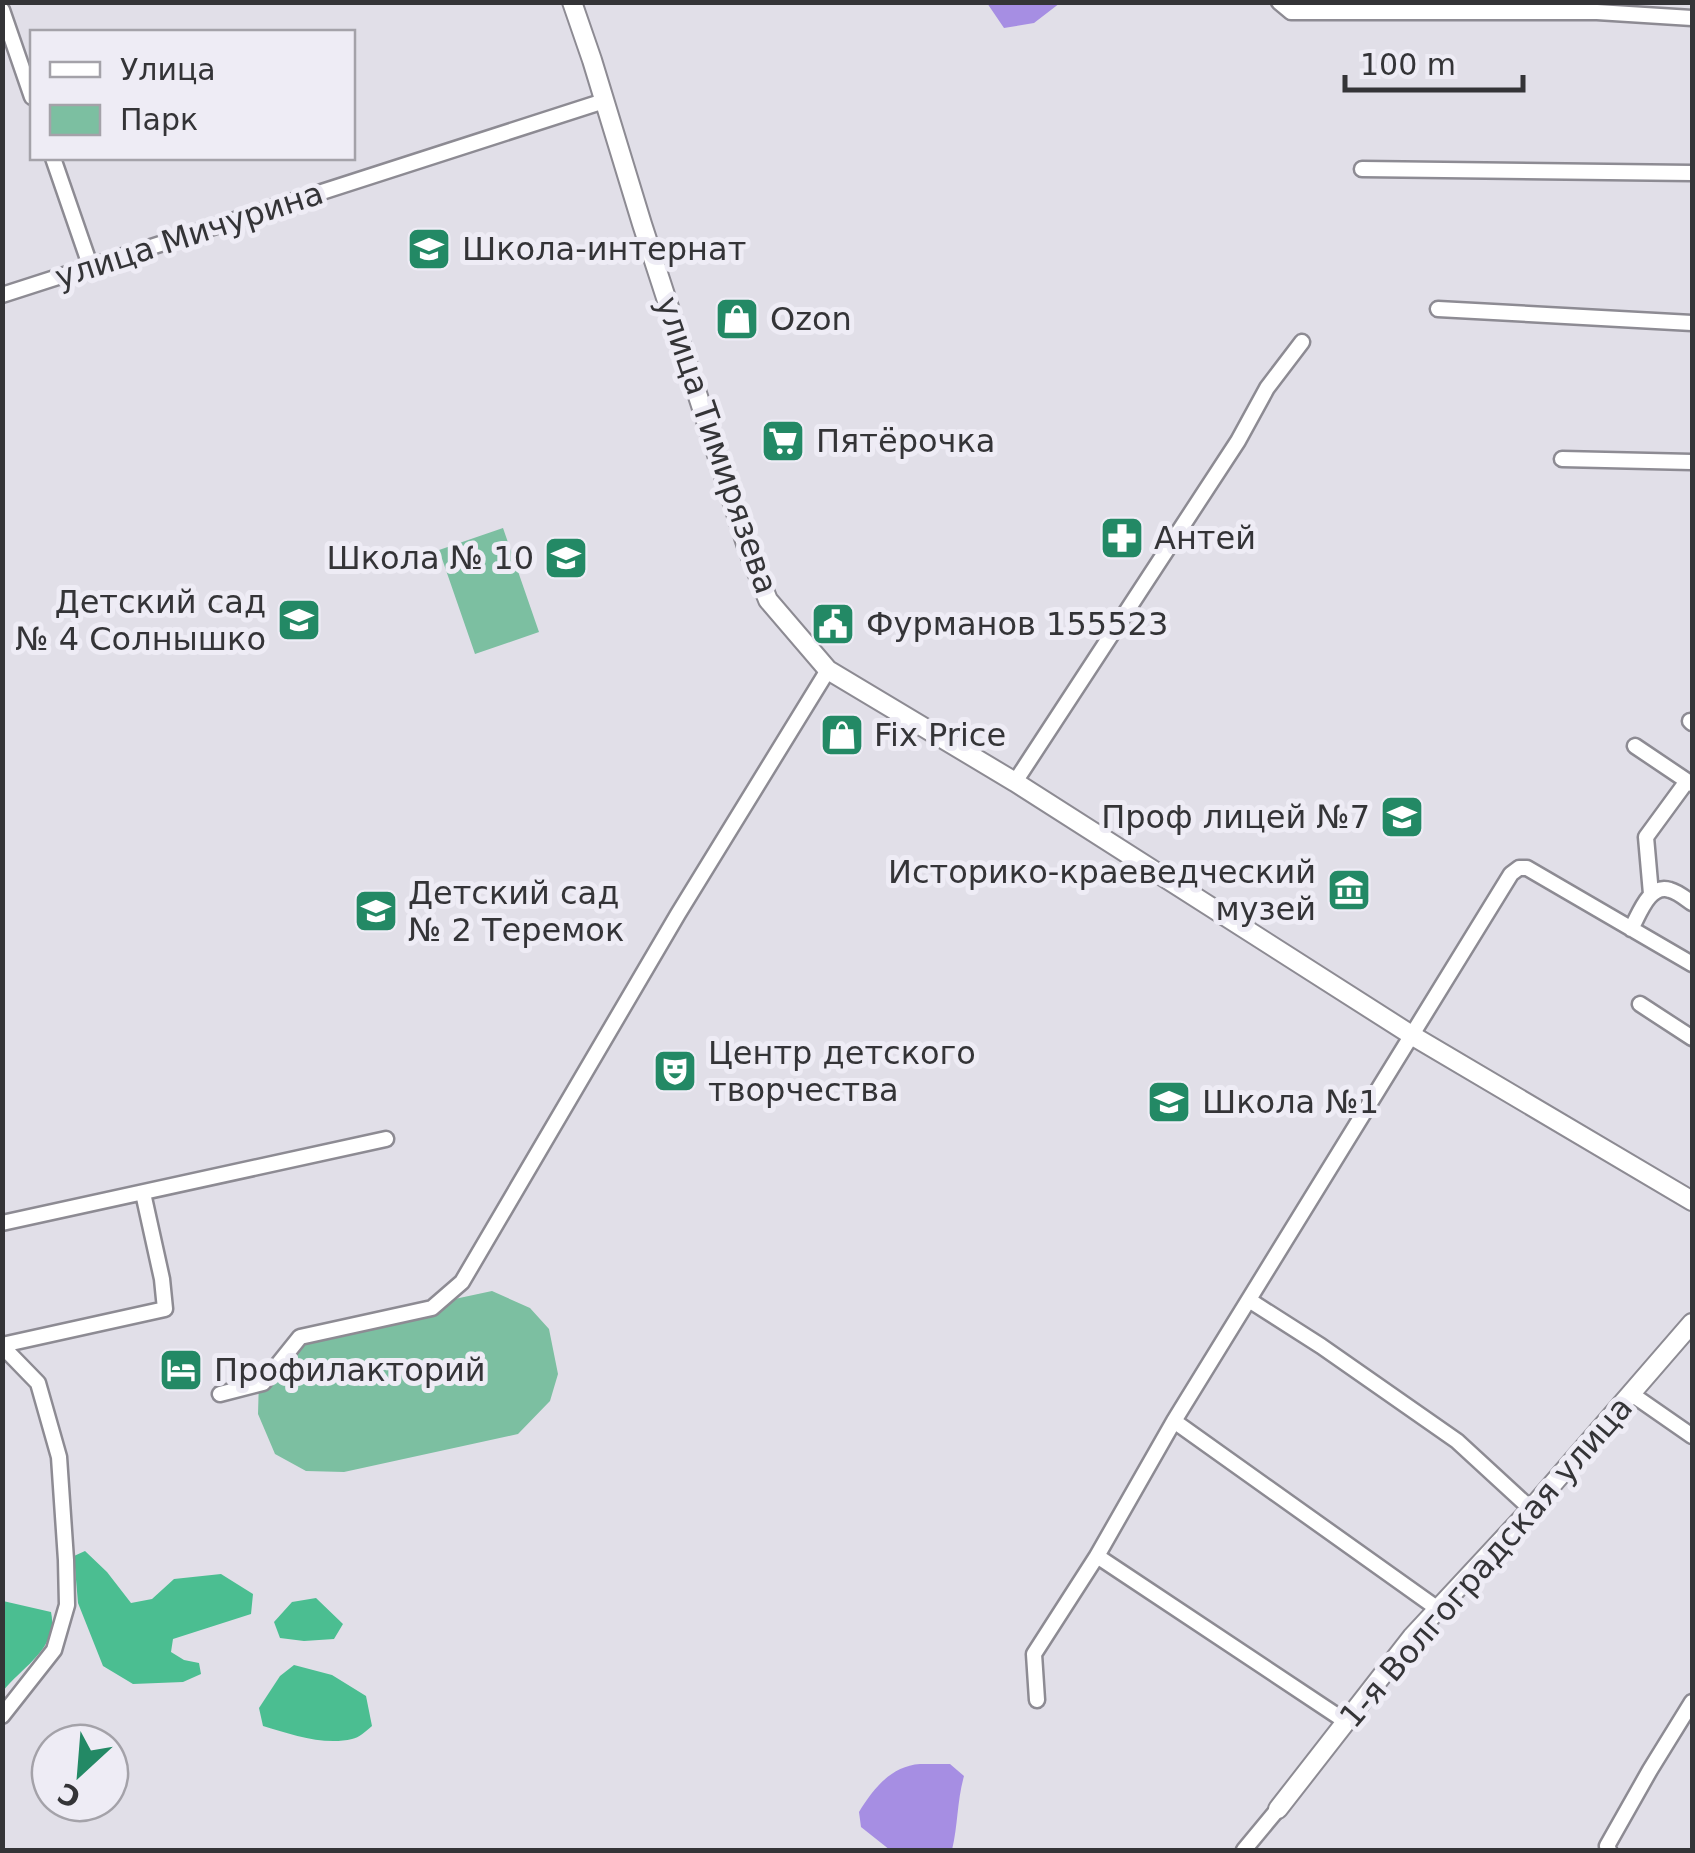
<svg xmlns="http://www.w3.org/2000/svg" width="1695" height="1853" font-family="'DejaVu Sans',sans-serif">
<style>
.green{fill:#7cbfa1}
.forest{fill:#4bbe91}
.water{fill:#a68ee3}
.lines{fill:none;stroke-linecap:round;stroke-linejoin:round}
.minor-casing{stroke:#8d8b93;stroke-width:19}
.tertiary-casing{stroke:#8d8b93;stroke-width:22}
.minor{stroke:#fff;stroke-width:14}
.tertiary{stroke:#fff;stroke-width:18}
.labels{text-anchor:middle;stroke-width:10;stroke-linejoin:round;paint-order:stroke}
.street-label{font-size:32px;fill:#343437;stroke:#eeecf5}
.poi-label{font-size:32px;fill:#343437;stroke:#eeecf5;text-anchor:start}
</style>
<rect width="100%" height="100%" fill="#e1dfe8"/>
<path class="green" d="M503,528L539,632L475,654L439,550Z
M492,1291L530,1308L549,1329L558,1374L550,1401L518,1434L344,1472L306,1471L275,1454L258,1414L259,1379L296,1333Z"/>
<path class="forest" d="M85,1551L107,1572L131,1603L152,1599L174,1579L221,1574L253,1594L251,1614L173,1639L171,1652L184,1660L199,1663L201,1674L183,1682L133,1684L103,1666L78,1603L74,1556Z
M316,1598L343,1624L334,1639L304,1641L280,1638L274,1622L292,1602Z
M3,1601L51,1612C59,1648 22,1667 3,1691Z
M294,1665L332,1675L366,1696L372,1726C366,1731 359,1738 352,1739C324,1746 290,1734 263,1726L259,1708L280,1676Z"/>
<path class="water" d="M987,3H1060L1034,23L1004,28Z
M920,1764H950L964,1776C957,1801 958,1825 952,1850H890L861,1827L859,1812C873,1789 891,1766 920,1764Z"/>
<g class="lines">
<defs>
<path id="minor" d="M1279,2L1291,12H1597L1692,18
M2,10L32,97
M53,158L91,268
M1362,169L1692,173
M2,295L604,101
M1438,309L1692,323
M1562,459L1692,462
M1690,721L1692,723
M1635,746L1687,781
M1015,782L1238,441L1267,388L1302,342
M1651,894L1646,837L1687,781L1692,784
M1631,929C1639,915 1649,883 1670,890C1678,892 1686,899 1692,903
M1640,1004L1692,1038
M2,1223L386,1139
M1249,1300L1321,1346L1457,1441L1531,1509
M2,1345L165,1309L162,1279L143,1193
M2,1346L38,1383L59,1457L66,1560L67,1605L54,1650L2,1716
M220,1394L263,1383L300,1337L432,1308L462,1282L678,914L828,670
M1633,1395L1692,1436
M1174,1421L1438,1609
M1097,1556L1345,1721
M1037,1700L1034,1654L1097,1556L1174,1421L1511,874L1519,868H1527L1692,964
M1244,1850L1278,1809
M1609,1850L1607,1846L1650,1770L1692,1702"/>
<path id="tertiary" d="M572,2L592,60L642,224L747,547L768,600L828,670L1015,782L1413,1036L1692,1201
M1278,1809L1412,1637L1531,1509L1692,1323"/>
</defs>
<use href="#minor" class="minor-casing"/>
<use href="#tertiary" class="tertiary-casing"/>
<use href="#minor" class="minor"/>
<use href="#tertiary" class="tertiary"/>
</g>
<defs>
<symbol id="school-square" viewBox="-11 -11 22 22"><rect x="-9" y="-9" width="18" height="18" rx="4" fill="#238965" stroke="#eeecf5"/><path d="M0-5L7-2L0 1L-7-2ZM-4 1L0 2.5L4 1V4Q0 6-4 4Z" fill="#fff"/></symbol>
<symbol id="shop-square" viewBox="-11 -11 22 22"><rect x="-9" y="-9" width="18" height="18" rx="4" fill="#238965" stroke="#eeecf5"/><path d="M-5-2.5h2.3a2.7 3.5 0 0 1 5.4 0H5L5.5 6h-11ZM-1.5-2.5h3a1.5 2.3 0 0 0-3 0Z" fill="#fff"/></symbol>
<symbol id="supermarket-square" viewBox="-11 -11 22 22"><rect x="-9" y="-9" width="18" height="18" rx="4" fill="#238965" stroke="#eeecf5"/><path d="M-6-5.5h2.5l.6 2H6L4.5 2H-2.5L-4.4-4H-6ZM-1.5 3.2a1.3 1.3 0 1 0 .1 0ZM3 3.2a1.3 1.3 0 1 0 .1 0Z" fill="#fff"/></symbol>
<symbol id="pharmacy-square" viewBox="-11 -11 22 22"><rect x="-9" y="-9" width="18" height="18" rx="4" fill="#238965" stroke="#eeecf5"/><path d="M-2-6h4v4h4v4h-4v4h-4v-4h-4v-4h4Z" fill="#fff"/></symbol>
<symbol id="civic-square" viewBox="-11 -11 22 22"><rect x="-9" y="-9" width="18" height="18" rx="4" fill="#238965" stroke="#eeecf5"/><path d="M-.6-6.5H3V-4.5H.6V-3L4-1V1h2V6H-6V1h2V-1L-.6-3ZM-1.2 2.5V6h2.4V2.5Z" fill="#fff"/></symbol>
<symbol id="university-square" viewBox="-11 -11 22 22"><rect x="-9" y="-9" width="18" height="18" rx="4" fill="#238965" stroke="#eeecf5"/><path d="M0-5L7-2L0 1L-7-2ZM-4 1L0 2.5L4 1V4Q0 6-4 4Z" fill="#fff"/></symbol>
<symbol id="museum-square" viewBox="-11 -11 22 22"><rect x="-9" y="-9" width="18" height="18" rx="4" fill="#238965" stroke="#eeecf5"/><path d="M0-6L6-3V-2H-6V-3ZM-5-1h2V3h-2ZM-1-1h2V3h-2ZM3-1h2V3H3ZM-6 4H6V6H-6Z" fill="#fff"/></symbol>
<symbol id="theatre-square" viewBox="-11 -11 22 22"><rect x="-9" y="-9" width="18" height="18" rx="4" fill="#238965" stroke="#eeecf5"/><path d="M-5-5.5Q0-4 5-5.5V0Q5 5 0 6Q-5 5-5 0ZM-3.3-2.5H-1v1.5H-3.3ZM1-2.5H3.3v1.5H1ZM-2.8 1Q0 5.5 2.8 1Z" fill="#fff"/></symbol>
<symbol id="hotel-square" viewBox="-11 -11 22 22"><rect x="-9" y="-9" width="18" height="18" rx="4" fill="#238965" stroke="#eeecf5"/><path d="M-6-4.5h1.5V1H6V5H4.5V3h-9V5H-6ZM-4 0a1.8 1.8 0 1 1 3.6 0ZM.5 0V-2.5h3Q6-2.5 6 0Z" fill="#fff"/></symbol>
</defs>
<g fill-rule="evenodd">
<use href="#school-square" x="404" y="224" width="50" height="50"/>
<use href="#shop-square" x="712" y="294" width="50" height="50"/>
<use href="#supermarket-square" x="758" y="416" width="50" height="50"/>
<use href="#pharmacy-square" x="1097" y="513" width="50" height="50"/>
<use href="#school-square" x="541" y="533" width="50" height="50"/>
<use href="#school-square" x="274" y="595" width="50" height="50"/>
<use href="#civic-square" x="808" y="599" width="50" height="50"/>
<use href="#shop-square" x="817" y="710" width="50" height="50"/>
<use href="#university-square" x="1377" y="792" width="50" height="50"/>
<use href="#museum-square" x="1324" y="865" width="50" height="50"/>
<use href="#school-square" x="351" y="886" width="50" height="50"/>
<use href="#theatre-square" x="650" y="1046" width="50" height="50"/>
<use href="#school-square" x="1144" y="1077" width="50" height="50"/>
<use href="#hotel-square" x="156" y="1345" width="50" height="50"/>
</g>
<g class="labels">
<g class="street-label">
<text transform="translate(189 235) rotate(-18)" y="11">улица Мичурина</text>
<text transform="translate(717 445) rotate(71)" y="11">улица Тимирязева</text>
<text transform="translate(1486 1562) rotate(-49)" y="11">1-я Волгоградская улица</text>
</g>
<g class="poi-label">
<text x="462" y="260">Школа-интернат</text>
<text x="770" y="330">Ozon</text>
<text x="816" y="452">Пятёрочка</text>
<text x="1154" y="549">Антей</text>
<text x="534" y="569" text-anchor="end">Школа № 10</text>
<text x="266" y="613" text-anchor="end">Детский сад<tspan x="266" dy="37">№ 4 Солнышко</tspan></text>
<text x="866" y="635">Фурманов 155523</text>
<text x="874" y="746">Fix Price</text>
<text x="1370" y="828" text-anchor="end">Проф лицей №7</text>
<text x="1316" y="883" text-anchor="end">Историко-краеведческий<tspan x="1316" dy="37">музей</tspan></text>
<text x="408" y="904">Детский сад<tspan x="408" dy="37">№ 2 Теремок</tspan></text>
<text x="708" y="1064">Центр детского<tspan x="708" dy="37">творчества</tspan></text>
<text x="1202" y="1113">Школа №1</text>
<text x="214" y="1381">Профилакторий</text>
</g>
</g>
<rect width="1695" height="1853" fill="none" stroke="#343437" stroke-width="10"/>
<rect x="30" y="30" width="325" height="130" fill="#eeecf5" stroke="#a4a2a9" stroke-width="2.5"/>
<rect x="50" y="62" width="50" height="15" fill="#ffffff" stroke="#a4a2a9" stroke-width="2.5"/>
<text x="120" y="80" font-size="30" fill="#343437">Улица</text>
<rect x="50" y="105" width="50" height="30" fill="#7cbfa1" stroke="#a4a2a9" stroke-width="2.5"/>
<text x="120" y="130" font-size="30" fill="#343437">Парк</text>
<g transform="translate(80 1773) rotate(206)"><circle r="48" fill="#eeecf5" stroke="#a4a2a9" stroke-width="2.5"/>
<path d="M0-8L18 38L0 25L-18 38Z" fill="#238965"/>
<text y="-15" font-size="28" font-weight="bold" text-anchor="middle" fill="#343437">С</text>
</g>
<path d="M1345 75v15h178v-15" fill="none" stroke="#343437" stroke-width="5"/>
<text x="1360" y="75" font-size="30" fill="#343437" stroke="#eeecf5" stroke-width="8" paint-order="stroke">100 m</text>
</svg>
